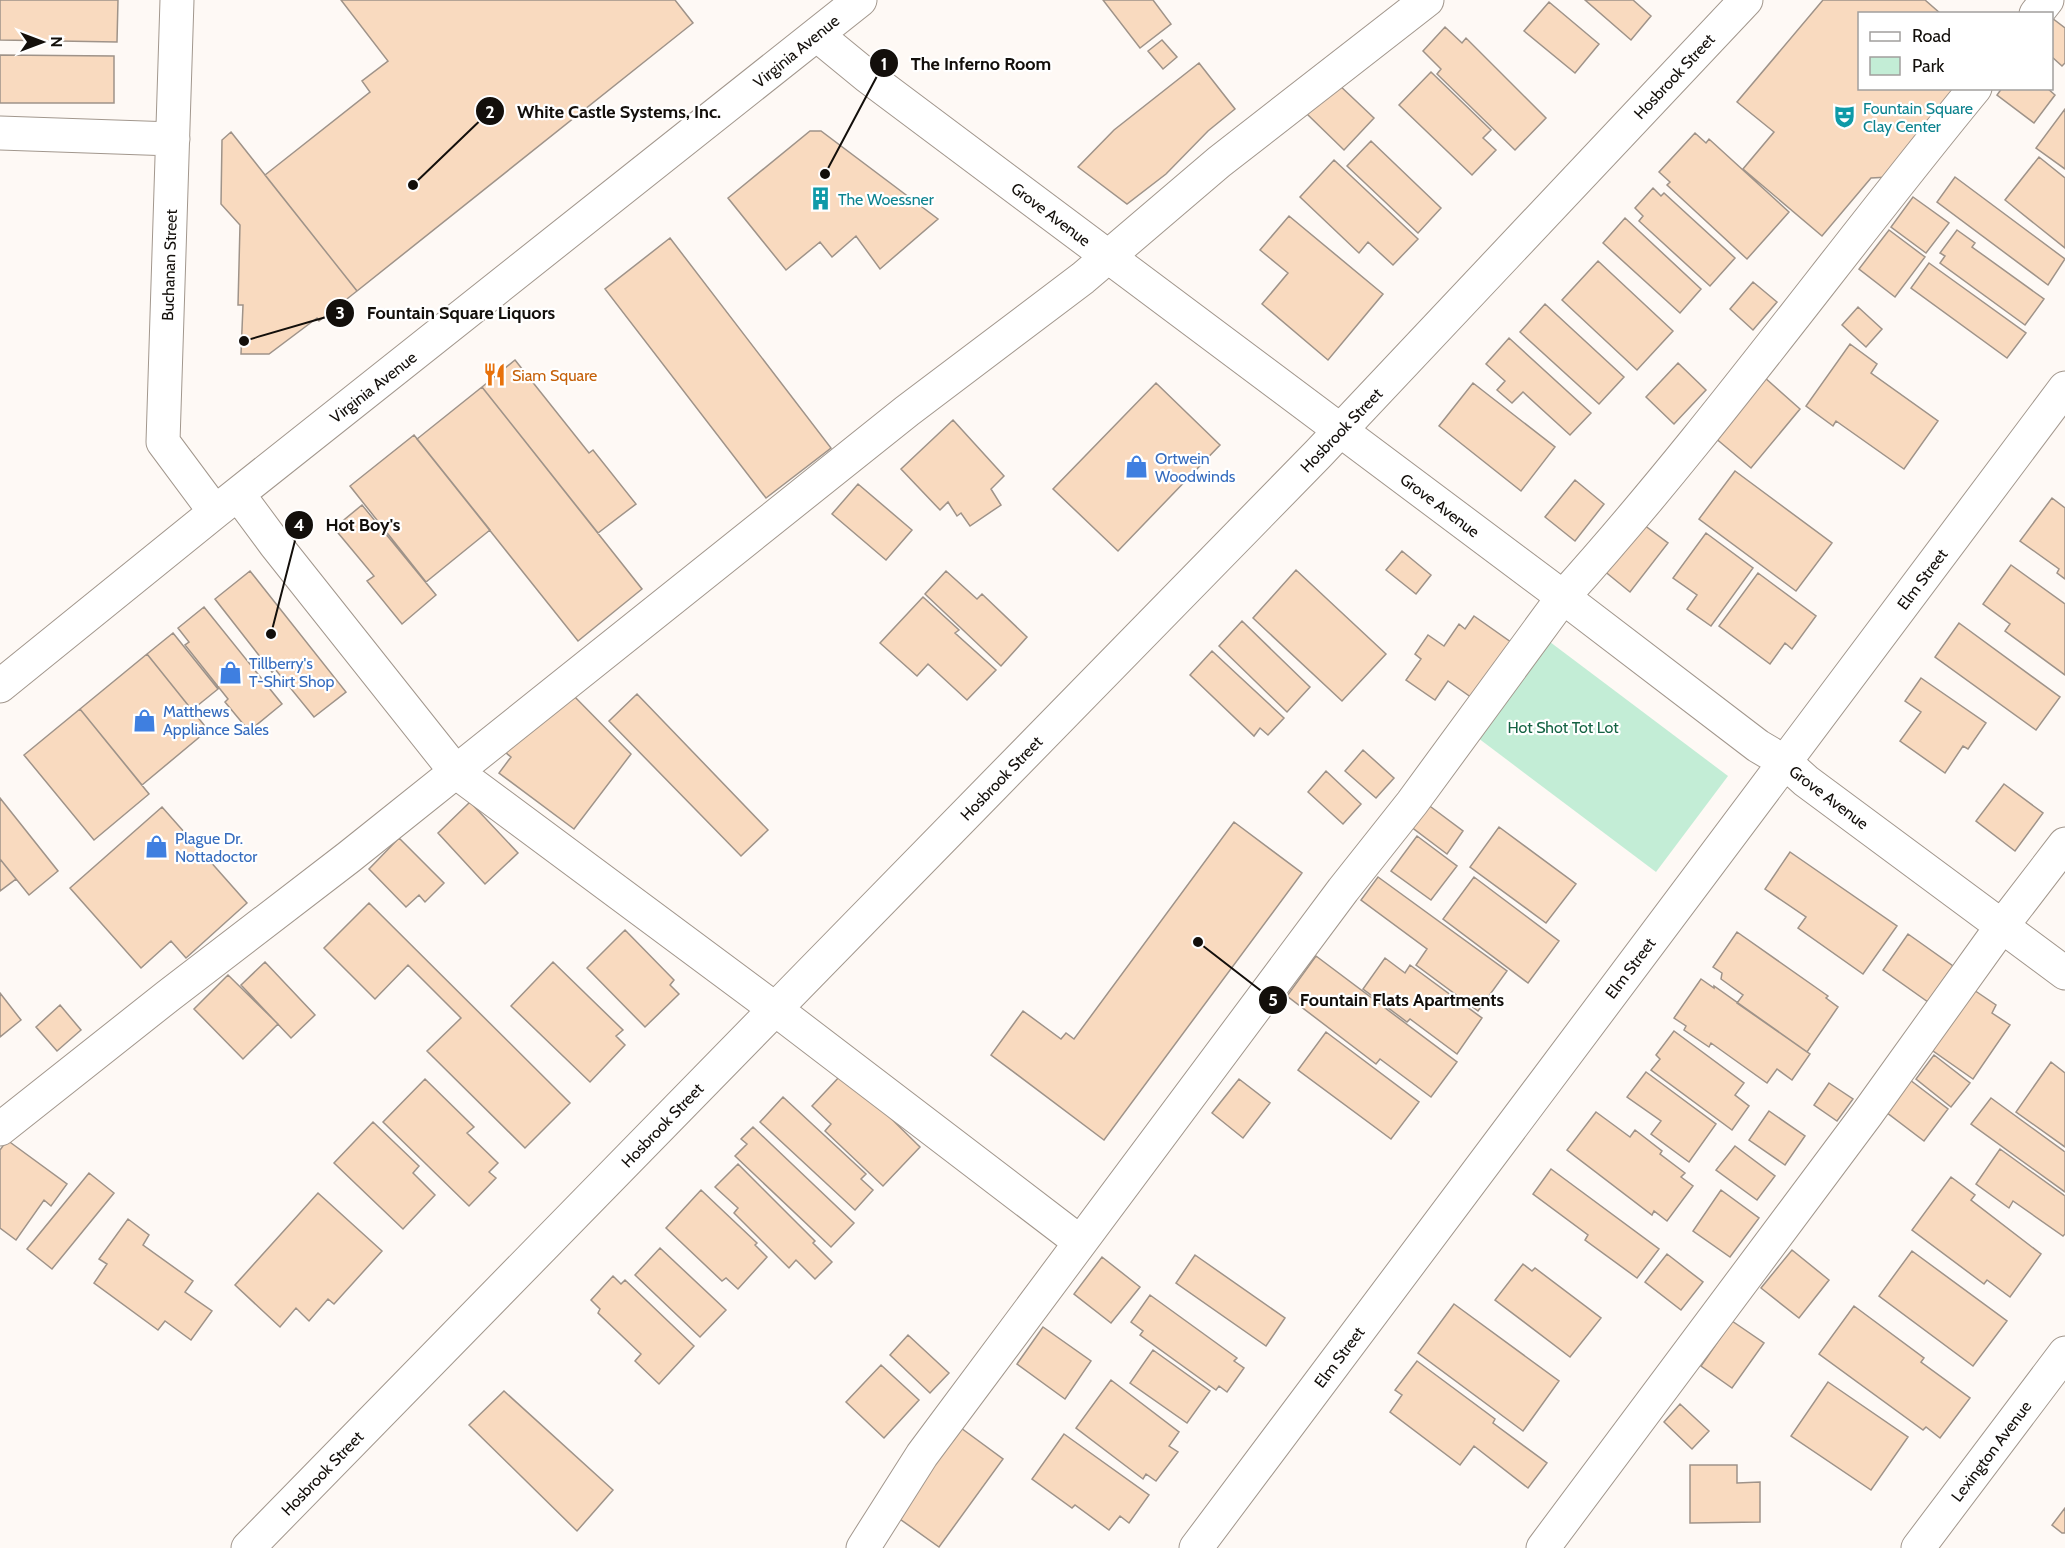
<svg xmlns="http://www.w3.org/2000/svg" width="2065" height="1548" font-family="Cabin,sans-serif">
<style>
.green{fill:#c3edd6}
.building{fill:#f9dabf;stroke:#9f9389;stroke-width:1.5}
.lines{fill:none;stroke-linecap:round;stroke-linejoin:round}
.minor-casing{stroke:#a2978d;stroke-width:35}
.minor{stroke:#fff;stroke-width:33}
.labels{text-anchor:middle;stroke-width:4.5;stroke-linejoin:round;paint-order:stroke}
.street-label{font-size:16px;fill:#130f0b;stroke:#fff}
.culture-label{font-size:16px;fill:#0d838f;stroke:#fff;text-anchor:start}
.food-label{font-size:16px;fill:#c56008;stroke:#fff;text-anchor:start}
.shop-label{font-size:16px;fill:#366cbe;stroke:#fff;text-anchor:start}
.park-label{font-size:16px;fill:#146343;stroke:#fff}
.leader{fill:none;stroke:#130f0b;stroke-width:2}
.callout-dot{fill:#130f0b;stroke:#fff;stroke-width:2}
.mark-label{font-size:18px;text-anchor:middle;font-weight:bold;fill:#fff}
.callout-label{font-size:18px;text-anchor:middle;font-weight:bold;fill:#130f0b;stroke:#fff;stroke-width:4.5;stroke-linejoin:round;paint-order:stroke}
</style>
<rect width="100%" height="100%" fill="#fef9f5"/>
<path class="green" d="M1550,642L1728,776L1656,872L1478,738Z"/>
<path class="building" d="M0,0H118L117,42L0,40Z
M341,0H675L693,23L357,291L265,175L370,92L362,81L388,61Z
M1103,0H1153L1171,24L1140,48Z
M1585,0H1633L1651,16L1631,40Z
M1823,0H1925L1941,14H1860V88H1954L1889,177L1871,178L1822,236L1743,169L1774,132L1737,102Z
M1549,2L1599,44L1575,73L1524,31Z
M2052,18L2065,28V63L2062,66L2052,57Z
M1445,27L1462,43L1466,38L1546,118L1515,150L1437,74L1441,69L1423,51Z
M1162,40L1177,57L1163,69L1148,51Z
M0,55L114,56V103H0Z
M1199,63L1235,109L1208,131L1166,174L1127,204L1078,167L1114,130Z
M1431,72L1491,130L1483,138L1496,150L1472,175L1399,105Z
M1337,83L1374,118L1344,150L1307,114Z
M2002,88H2047L2055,95L2034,123L1997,95Z
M2065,109V169L2036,148Z
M810,131H821L938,219L880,269L856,236L832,257L820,242L786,270L728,198Z
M231,132L357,291L319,321L317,318L269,354H241L243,305H238L240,225L221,204L222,140Z
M1695,133L1706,143L1709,139L1789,212L1747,259L1667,185L1670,182L1659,172Z
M1371,141L1441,208L1418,233L1347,166Z
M2039,157L2065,178V248L2005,200Z
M1334,160L1418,239L1393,265L1368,242L1359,253L1300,197Z
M1955,177L2065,259L2048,285L1937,202Z
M1653,188L1661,196L1664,193L1735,258L1710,286L1639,221L1643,216L1635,208Z
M1913,197L1949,223L1926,253L1891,227Z
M1289,216L1383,294L1328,360L1262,304L1288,273L1260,250Z
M1625,218L1701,289L1680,313L1603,243Z
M1889,230L1925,257L1895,297L1859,269Z
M1957,230L1975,243L1972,247L2044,299L2025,325L1940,263L1945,256L1940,253Z
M670,238L831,448L766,498L605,289Z
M1598,261L1673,331L1637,370L1562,300Z
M1929,263L2026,333L2007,358L1911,288Z
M1753,282L1777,302L1753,330L1730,309Z
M1545,304L1624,377L1599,404L1520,332Z
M1858,307L1882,329L1866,347L1842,325Z
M1509,338L1591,413L1570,435L1523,392L1512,403L1497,390L1505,381L1486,364Z
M1850,344L1877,364L1871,373L1938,421L1904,469L1836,421L1833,426L1806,406Z
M515,360L589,453L593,450L636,504L598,533L482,387Z
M1678,363L1706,390L1674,424L1646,397Z
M1764,377L1800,409L1751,468L1714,437Z
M1156,383L1220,445L1118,551L1053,489Z
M1473,383L1555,447L1521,491L1439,426Z
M482,387L642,589L578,641L417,439Z
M953,420L1004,476L991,489L1001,505L970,526L961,513L957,516L948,502L940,510L901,469Z
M414,435L490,530L426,582L350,486Z
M1735,471L1832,543L1796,591L1699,519Z
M1575,480L1604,504L1575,541L1545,517Z
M858,484L912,530L886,560L832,514Z
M2052,498L2065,508V579L2057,573L2059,569L2020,541Z
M362,505L436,595L402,624L367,581L374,576L334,528Z
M1640,522L1668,543L1630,592L1603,570Z
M1706,533L1753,568L1711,626L1687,609L1697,595L1673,578Z
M1402,551L1431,575L1416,594L1386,570Z
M2011,565L2065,604V675L2005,631L2010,624L1983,604Z
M1296,570L1386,654L1342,701L1253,618Z
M250,571L346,692L314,717L275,669L272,672L215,599Z
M946,571L977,599L982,594L1027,637L1001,666L925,594Z
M1758,573L1816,616L1792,649L1785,643L1770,664L1719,626Z
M923,597L959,630L955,633L996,670L967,700L928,664L917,676L880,643Z
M204,607L282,704L249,731L225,702L228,699L185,645L189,642L178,628Z
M1474,616L1515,645L1475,700L1448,681L1435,700L1406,680L1421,659L1415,654L1428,635L1444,646L1459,624L1465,629Z
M1242,621L1310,687L1287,712L1219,646Z
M1959,623L2060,697L2036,730L1935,657Z
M173,633L218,689L192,710L147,654Z
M1212,651L1284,718L1268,735L1260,728L1254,736L1190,675Z
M147,654L208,730L142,785L80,709Z
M1921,678L1986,723L1968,749L1963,746L1945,773L1900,741L1921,712L1905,701Z
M569,691L631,754L574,829L499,773L511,757L499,747Z
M637,694L768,830L741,856L609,721Z
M80,709L149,794L94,840L24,755Z
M1363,750L1394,778L1376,798L1345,771Z
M1326,771L1361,804L1343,824L1308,792Z
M2004,784L2043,813L2015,851L1976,821Z
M0,798L58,871L29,895L0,859Z
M470,802L518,853L485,884L438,833Z
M1427,804L1463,831L1447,854L1410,826Z
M162,807L247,903L186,958L171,941L141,968L70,888Z
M1234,822L1302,873L1104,1140L991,1055L1023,1011L1061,1039L1066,1033L1074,1039Z
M1499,827L1576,884L1546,923L1470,867Z
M1417,836L1457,866L1431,900L1391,871Z
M399,838L444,883L425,902L419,895L406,907L369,869Z
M1790,852L1897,926L1863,974L1798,928L1806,917L1765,889Z
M0,859L16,879L0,891Z
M1378,877L1507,971L1478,1011L1416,965L1427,949L1361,900Z
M1474,877L1559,941L1528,983L1443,919Z
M369,903L570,1103L525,1148L427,1051L461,1018L408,965L375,999L324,948Z
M625,930L674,980L670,985L679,994L645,1027L587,968Z
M1737,932L1828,996L1826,998L1838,1007L1807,1052L1737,1003L1743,995L1721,979L1722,973L1713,967Z
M1908,934L1953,966L1928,1002L1883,970Z
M1316,956L1457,1062L1431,1097L1380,1059L1376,1064L1287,996Z
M1385,958L1405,973L1410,965L1482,1018L1457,1054L1410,1019L1407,1022L1363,989Z
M265,962L315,1015L291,1038L241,985Z
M553,962L623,1030L616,1036L625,1045L590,1082L511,1006Z
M228,975L278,1024L243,1059L194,1009Z
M1701,979L1714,988V986L1810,1054L1792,1080L1777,1069L1767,1083L1711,1043L1709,1047L1684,1030L1686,1026L1674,1018Z
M1968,986L1996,1005L1992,1013L2010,1025L1973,1079L1926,1046Z
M0,993L21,1020L0,1037Z
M60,1005L81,1030L57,1051L36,1027Z
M1674,1031L1744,1083L1735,1095L1749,1106L1732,1130L1651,1070L1660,1059L1656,1055Z
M1326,1032L1419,1102L1391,1139L1298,1070Z
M1934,1055L1970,1083L1951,1107L1916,1079Z
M2051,1062L2065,1073V1147L2016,1112Z
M1646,1072L1716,1124L1689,1162L1651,1134L1661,1121L1627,1097Z
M841,1075L862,1090L920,1147L883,1186L825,1131L831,1124L812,1106Z
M425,1079L474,1127L467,1133L498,1163L489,1172L496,1178L469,1206L383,1122Z
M1239,1079L1270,1103L1243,1138L1212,1113Z
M1910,1080L1948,1109L1924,1141L1886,1112Z
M1829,1083L1853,1099L1837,1121L1814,1105Z
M783,1097L866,1174L861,1179L873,1190L855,1210L760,1122Z
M1991,1098L2065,1152V1192L1971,1124Z
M1769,1111L1805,1136L1785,1165L1749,1140Z
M1596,1112L1630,1137L1635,1130L1662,1151L1660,1154L1685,1173L1681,1177L1693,1186L1667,1221L1654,1211L1652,1215L1567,1150Z
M373,1122L419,1166L413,1173L435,1195L403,1229L334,1163Z
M753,1127L854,1223L831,1247L735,1156L747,1144L741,1139Z
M7,1140L67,1184L51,1206L44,1200L16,1240L0,1228V1150Z
M1735,1146L1775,1176L1757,1200L1716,1170Z
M2000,1149L2065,1196V1234L2063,1236L2013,1201L2009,1208L1976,1184Z
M738,1164L815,1241L813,1243L832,1262L815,1279L796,1260L789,1268L734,1213L738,1208L715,1187Z
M1551,1169L1659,1249L1637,1278L1585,1240L1588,1235L1533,1194Z
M89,1173L114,1193L52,1269L27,1249Z
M1951,1177L1975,1195L1971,1200L2041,1254L2010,1297L1987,1280L1984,1284L1912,1230Z
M701,1190L757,1243L755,1245L767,1257L738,1289L726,1278L722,1281L666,1228Z
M1721,1190L1759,1218L1730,1257L1693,1231Z
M318,1193L382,1251L334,1304L328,1299L309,1321L296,1308L280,1327L235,1285Z
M128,1219L149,1235L143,1245L193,1281L185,1292L212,1311L191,1340L165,1321L158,1330L94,1283L107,1264L99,1259Z
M660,1248L726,1310L700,1337L635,1275Z
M1792,1250L1829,1280L1799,1318L1761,1288Z
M1912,1251L2007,1321L1973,1366L1879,1296Z
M1667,1254L1703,1282L1681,1310L1645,1282Z
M1195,1255L1285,1318L1266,1346L1176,1283Z
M1102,1257L1140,1287L1111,1323L1074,1294Z
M1523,1264L1532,1271L1535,1268L1601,1318L1570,1357L1495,1300Z
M613,1276L621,1284L625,1280L694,1346L659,1384L635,1361L641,1354L598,1313L600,1309L591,1300Z
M1150,1295L1237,1358L1234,1361L1244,1368L1227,1392L1219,1386L1216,1390L1140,1335L1143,1331L1131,1322Z
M1454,1304L1559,1381L1523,1431L1418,1353Z
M1854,1306L1924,1358L1921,1362L1970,1398L1940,1438L1926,1427L1923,1430L1819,1354Z
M1732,1321L1764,1343L1732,1388L1701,1366Z
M1043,1327L1091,1361L1065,1399L1017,1364Z
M908,1335L949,1373L930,1393L890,1355Z
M1153,1350L1210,1391L1187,1423L1130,1383Z
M1417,1361L1495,1419L1493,1423L1547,1463L1528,1488L1474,1446L1460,1465L1390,1412L1402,1395L1395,1390Z
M881,1365L919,1400L884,1438L846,1402Z
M1111,1380L1179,1432L1169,1446L1178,1452L1156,1481L1146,1474L1143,1479L1076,1428Z
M1828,1382L1908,1437L1871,1490L1791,1436Z
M504,1391L613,1490L577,1531L469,1425Z
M1680,1404L1709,1431L1692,1449L1664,1422Z
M961,1428L1003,1459L939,1547L897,1517Z
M1064,1434L1149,1495L1129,1523L1120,1516L1109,1530L1075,1505L1072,1508L1032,1479Z
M1690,1465H1737V1483L1760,1482V1522L1690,1523Z
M2065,1508V1533H2062L2052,1525Z"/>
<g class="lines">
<defs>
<path id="minor" d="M177,0L163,442L215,512
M2036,14L2047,0
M817,35L867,76L1563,597L1758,746L1785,762L1806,781L2065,973
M0,133L173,139
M238,494L275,544L456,772L775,1009L1080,1242
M0,686L215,512L860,0
M0,1129L168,996L349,857L907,411L1083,278L1219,162L1427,0
M248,1548L1318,454L1746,0
M863,1548L922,1455L1343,890L1412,803L1563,597C1709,435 1836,257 1975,88
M1196,1548L2065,388
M1543,1548L1867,1114L2002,926L2065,844
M1918,1548L2065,1353"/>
</defs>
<use href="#minor" class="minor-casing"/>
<use href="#minor" class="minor"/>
</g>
<defs>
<symbol id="theatre-bare" viewBox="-9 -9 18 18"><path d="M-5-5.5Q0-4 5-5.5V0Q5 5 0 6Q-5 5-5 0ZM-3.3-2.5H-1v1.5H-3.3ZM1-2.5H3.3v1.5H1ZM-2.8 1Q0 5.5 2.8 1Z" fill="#0f9aa8" stroke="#fff" stroke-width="2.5" paint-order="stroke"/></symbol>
<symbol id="building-bare" viewBox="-9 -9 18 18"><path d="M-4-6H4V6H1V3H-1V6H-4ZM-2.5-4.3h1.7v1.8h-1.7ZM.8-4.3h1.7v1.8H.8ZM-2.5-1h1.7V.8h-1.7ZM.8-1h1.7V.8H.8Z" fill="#0f9aa8" stroke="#fff" stroke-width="2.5" paint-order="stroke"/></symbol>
<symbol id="restaurant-bare" viewBox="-9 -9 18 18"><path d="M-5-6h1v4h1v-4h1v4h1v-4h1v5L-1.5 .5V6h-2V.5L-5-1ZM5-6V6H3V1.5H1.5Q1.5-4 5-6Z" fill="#e8710a" stroke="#fff" stroke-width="2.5" paint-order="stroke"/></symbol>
<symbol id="shop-bare" viewBox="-9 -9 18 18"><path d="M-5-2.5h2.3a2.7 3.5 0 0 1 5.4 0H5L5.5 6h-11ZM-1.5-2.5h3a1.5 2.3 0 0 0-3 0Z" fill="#3f7fe0" stroke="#fff" stroke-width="2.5" paint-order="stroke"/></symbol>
</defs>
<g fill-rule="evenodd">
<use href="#theatre-bare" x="1828" y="100" width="33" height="33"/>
<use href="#building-bare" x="804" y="182" width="33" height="33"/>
<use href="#restaurant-bare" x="478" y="358" width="33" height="33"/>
<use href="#shop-bare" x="1120" y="450" width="33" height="33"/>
<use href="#shop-bare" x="214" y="656" width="33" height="33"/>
<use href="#shop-bare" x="128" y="704" width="33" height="33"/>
<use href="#shop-bare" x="140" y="830" width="33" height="33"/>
</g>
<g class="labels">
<g class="street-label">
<text transform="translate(796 51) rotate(-39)" y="6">Virginia Avenue</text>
<text transform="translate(1674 76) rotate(-47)" y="6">Hosbrook Street</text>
<text transform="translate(1051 214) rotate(37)" y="6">Grove Avenue</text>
<text transform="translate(169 265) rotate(-88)" y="6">Buchanan Street</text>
<text transform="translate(373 387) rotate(-38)" y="6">Virginia Avenue</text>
<text transform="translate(1341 430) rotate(-46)" y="6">Hosbrook Street</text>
<text transform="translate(1440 505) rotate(37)" y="6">Grove Avenue</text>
<text transform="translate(1922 579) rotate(-53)" y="6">Elm Street</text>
<text transform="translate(1001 778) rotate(-46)" y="6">Hosbrook Street</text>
<text transform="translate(1829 797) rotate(37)" y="6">Grove Avenue</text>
<text transform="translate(1630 968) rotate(-53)" y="6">Elm Street</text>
<text transform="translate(662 1125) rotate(-46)" y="6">Hosbrook Street</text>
<text transform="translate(1339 1357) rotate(-53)" y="6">Elm Street</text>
<text transform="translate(1991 1451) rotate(-53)" y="6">Lexington Avenue</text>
<text transform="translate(322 1473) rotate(-46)" y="6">Hosbrook Street</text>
</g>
<g class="culture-label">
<text x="1863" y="114">Fountain Square<tspan x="1863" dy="18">Clay Center</tspan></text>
<text x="838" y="205">The Woessner</text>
</g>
<g class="food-label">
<text x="512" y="381">Siam Square</text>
</g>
<g class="shop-label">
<text x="1155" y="464">Ortwein<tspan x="1155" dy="18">Woodwinds</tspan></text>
<text x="249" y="669">Tillberry's<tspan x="249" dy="18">T-Shirt Shop</tspan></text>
<text x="163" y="717">Matthews<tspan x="163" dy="18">Appliance Sales</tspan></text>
<text x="175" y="844">Plague Dr.<tspan x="175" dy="18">Nottadoctor</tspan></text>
</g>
<g class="park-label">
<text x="1563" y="733">Hot Shot Tot Lot</text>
</g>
</g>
<path class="leader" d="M825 174L884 63M413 185L490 111M244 341L340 313M271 634L299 525M1198 942L1273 1000"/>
<g class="callout-dot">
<circle cx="825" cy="174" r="6"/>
<circle cx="413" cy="185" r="6"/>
<circle cx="244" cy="341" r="6"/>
<circle cx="271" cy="634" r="6"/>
<circle cx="1198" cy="942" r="6"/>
<circle cx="884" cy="63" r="15"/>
<circle cx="490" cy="111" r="15"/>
<circle cx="340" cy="313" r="15"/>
<circle cx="299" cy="525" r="15"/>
<circle cx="1273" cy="1000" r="15"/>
</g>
<g class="mark-label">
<text x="884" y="70">1</text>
<text x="490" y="118">2</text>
<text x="340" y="319">3</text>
<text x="299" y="531">4</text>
<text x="1273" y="1006">5</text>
</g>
<g class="callout-label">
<text x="981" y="70">The Inferno Room</text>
<text x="619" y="118">White Castle Systems, Inc.</text>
<text x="461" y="319">Fountain Square Liquors</text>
<text x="363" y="531">Hot Boy's</text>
<text x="1402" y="1006">Fountain Flats Apartments</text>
</g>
<rect x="1858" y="12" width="195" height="78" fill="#ffffff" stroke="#a19f9d" stroke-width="1.5"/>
<rect x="1870" y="32" width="30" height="9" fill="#ffffff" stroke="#a19f9d" stroke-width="1.5"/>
<text x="1912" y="42" font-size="18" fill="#130f0b">Road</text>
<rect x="1870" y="57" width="30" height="18" fill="#c3edd6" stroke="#a19f9d" stroke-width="1.5"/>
<text x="1912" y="72" font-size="18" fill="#130f0b">Park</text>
<g transform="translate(42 42) rotate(90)" stroke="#ffffff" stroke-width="4.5" paint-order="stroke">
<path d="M0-4.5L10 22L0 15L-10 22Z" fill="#130f0b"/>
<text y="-9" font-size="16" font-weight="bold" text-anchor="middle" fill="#130f0b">N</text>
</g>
</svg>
